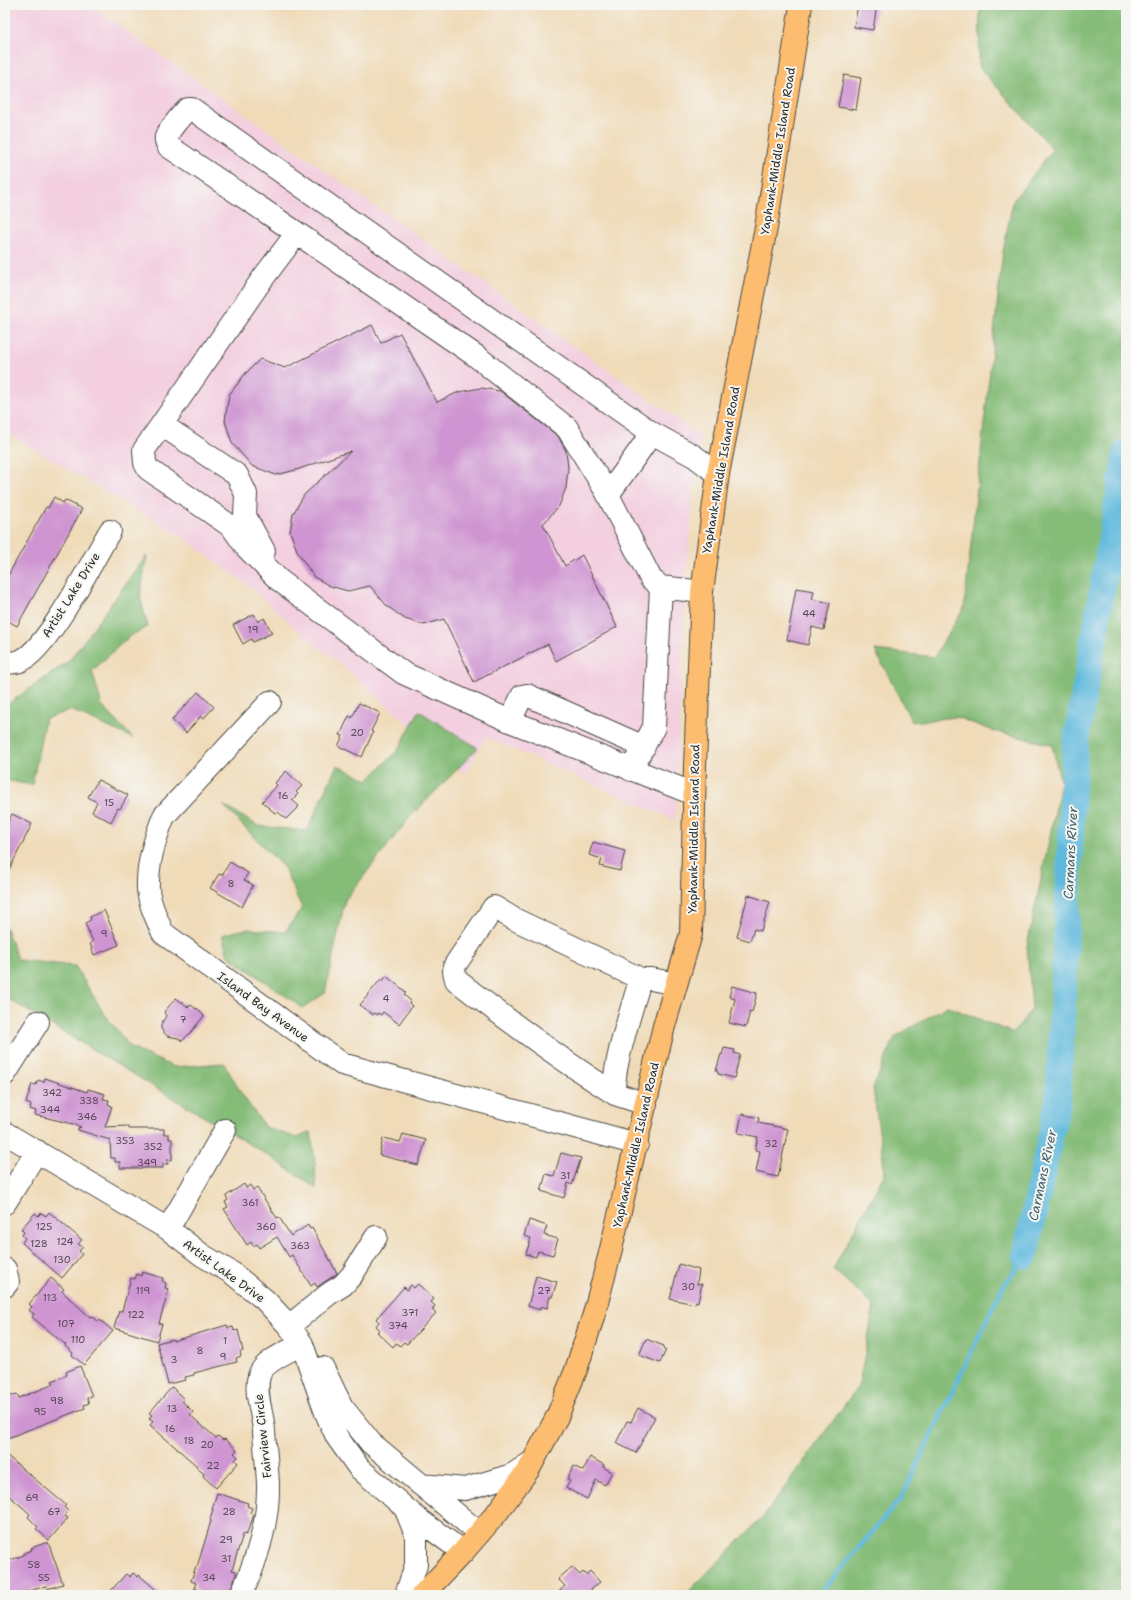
<svg xmlns="http://www.w3.org/2000/svg" width="1131" height="1600" font-family="'Shantell Sans',sans-serif">
<style>
.built{fill:#f3cfe0}
.forest{fill:#85bc78;stroke:#587452}
.lines{fill:none;stroke-linecap:round;stroke-linejoin:round}
.stream{stroke:#5fb9dd;stroke-width:4.5}
.river{stroke:#5fb9dd;stroke-width:26}
.building{fill:#cf95d2}
.minor-casing{stroke:#494540;stroke-width:24}
.major-casing{stroke:#494540;stroke-width:24}
.minor{stroke:#fff;stroke-width:22}
.major{stroke:#fcbd6f;stroke-width:22}
.labels{text-anchor:middle;stroke-width:4;stroke-linejoin:round;paint-order:stroke}
.number-label{font-size:10px;fill:#544655}
.street-label{font-size:12px;fill:#2b2b2b;stroke:#f6f6f2}
.water-label{font-size:13px;font-style:italic;fill:#3d5d69;stroke:#f6f6f2}
</style>
<rect width="100%" height="100%" fill="#f6f6f2"/>
<filter id="ink" filterUnits="userSpaceOnUse"><feTurbulence type="fractalNoise" baseFrequency=".025" numOctaves="2"/><feDisplacementMap in="SourceGraphic" scale="8" xChannelSelector="R" yChannelSelector="G"/><feConvolveMatrix kernelMatrix="1 2 1 2 8 2 1 2 1" color-interpolation-filters="sRGB"/></filter>
<filter id="wash" filterUnits="userSpaceOnUse"><feTurbulence type="fractalNoise" baseFrequency=".012" numOctaves="4" result="noise"/><feDisplacementMap in="SourceGraphic" scale="16" xChannelSelector="R" yChannelSelector="G"/><feGaussianBlur stdDeviation="0.9" result="paint"/><feColorMatrix in="noise" values="0 0 0 0 0 0 0 0 0 0 0 0 0 0 0 0 0 1.4 0 .05"/><feComposite in="paint" operator="in"/></filter>
<g filter="url(#wash)">
<rect width="100%" height="100%" fill="#f0dbb9"/>
<path class="built" d="M5,5H90L701,436L697,456L685,588L675,820L486,737L465,774L337,661L310,641L251,588L178,534L5,432Z"/>
<path class="forest" d="M980,5H1126V1595H685L765,1515L859,1385L874,1306L833,1269L885,1173L873,1088L895,1037L947,1006L1013,1033L1032,1009L1027,946L1061,783L1052,745L994,731L956,717L912,722L875,650L934,657L964,608L1003,251L1013,201L1053,149L979,67Z
M147,555L140,597L148,627L131,635L92,671L102,706L133,738L70,710L45,719L32,785L5,780V706L69,661Z
M419,711L478,748L410,817L345,900L325,993L303,1008L228,956L222,935L246,929L285,932L302,908L284,868L223,805L258,826L307,831L337,765L368,780L398,750Z
M5,926L18,960L75,966L103,1012L131,1048L174,1067L224,1063L241,1093L265,1127L297,1138L311,1132L315,1162L316,1188L269,1156L5,997Z"/>
<g class="lines">
<path class="stream" d="M819,1595L902,1497L1002,1288L1025,1256"/>
<path class="river" d="M1025,1256L1058,1101L1075,746L1126,452"/>
</g>
<g id="blocks">
<path class="building" d="M858,5H877L873,30L854,27Z
M844,75L861,78L856,110L838,107Z
M372,325L381,343L400,333L437,402L459,392L481,388L500,391L558,436L566,451L568,468L566,488L559,506L543,524L565,566L582,555L617,627L556,661L548,644L474,682L444,619L424,625L405,619L387,606L370,586L348,591L330,586L314,577L298,553L290,532L293,514L304,495L351,451L296,470L276,475L252,466L232,443L225,421L229,395L245,374L260,359L285,368Z
M54,497L63,503L65,500L82,509L17,626L5,619V581L46,507L48,508Z
M796,588L814,591L812,599L830,603L824,630L812,627L808,645L787,640Z
M254,614L258,622L264,618L272,633L253,642L251,639L243,644L233,625Z
M198,692L214,707L203,719L201,716L186,733L172,720Z
M359,703L380,713L371,731L373,732L362,757L338,746L343,736L340,735L342,731L349,716L352,718Z
M286,771L302,786L296,792L298,794L292,800L299,806L286,819L278,812L276,814L262,802L273,790L277,785L275,783Z
M98,780L128,795L120,809L118,808L111,822L92,812L97,802L88,797Z
M12,814L32,824L5,878V828Z
M593,842L625,851L620,871L600,866L602,859L589,855Z
M230,862L248,873L244,880L253,885L242,907L210,888L219,874L222,875Z
M748,895L770,902L761,931L754,929L750,941L737,937Z
M104,910L119,945L94,955L90,943L93,942L85,923L91,920L90,917Z
M386,976L405,991L404,992L406,993L404,995L411,1001L409,1003L412,1006L399,1024L383,1012L381,1015L378,1013L377,1015L374,1013L373,1015L360,1005L381,979L383,981Z
M732,986L757,993L752,1012L750,1011L746,1027L729,1023L735,999L729,997Z
M176,998L188,1007L191,1005L196,1009L197,1008L204,1016L191,1032L182,1041L178,1038L167,1036L161,1029V1024L166,1016L164,1012Z
M724,1048L735,1050L734,1053L740,1055L734,1078L718,1074V1072L716,1071L721,1054L722,1055Z
M45,1078L87,1092L88,1089L105,1094L103,1099L109,1100L108,1104L112,1106L105,1127L128,1126L129,1129H164V1134H169V1139H172V1160H167L168,1164H163V1168H120V1162H115V1158H111L110,1140L78,1130V1128L81,1127L73,1124L35,1115L36,1111L30,1109L31,1105L26,1103L32,1084L36,1085L38,1080L44,1082Z
M742,1114L759,1118L758,1123L788,1129L778,1177L756,1172L760,1151L755,1150L758,1137L738,1133Z
M403,1134L426,1140L418,1165L379,1155L383,1138L400,1142Z
M561,1153L581,1158L572,1185L568,1183L564,1198L541,1191L546,1174L554,1176Z
M244,1184L246,1188L250,1185L253,1190L257,1188L277,1218L279,1217L291,1236L308,1225L310,1229L312,1228L337,1273L335,1275L317,1287L315,1283L311,1286L292,1255L289,1257L277,1237L259,1248L257,1244L253,1246L251,1242L247,1245L224,1209L228,1207L225,1202L228,1200L226,1196Z
M49,1212L82,1240L78,1244L83,1247L79,1251L82,1254L62,1278L22,1243L25,1238L22,1235L24,1232L21,1229L35,1213L38,1216L41,1213L46,1216Z
M529,1220L547,1226L544,1235L558,1239L553,1255L538,1251L536,1257L526,1254L531,1238L524,1236Z
M679,1264L699,1270L697,1284H702L698,1302L696,1301L695,1304L670,1299Z
M142,1272L163,1278L162,1281L166,1283L165,1288L169,1289L159,1323L162,1324L157,1341L114,1328L119,1311H122L131,1278L135,1279L137,1274L141,1276Z
M536,1276L557,1282L552,1297H550L547,1308L540,1306V1310L528,1306Z
M51,1278L64,1289L62,1291L69,1298L90,1317L92,1316L99,1322L100,1320L113,1331L84,1365L72,1355L73,1353L65,1346L66,1345L32,1317L34,1314L29,1310L32,1307L29,1304Z
M418,1284L434,1299L431,1302L435,1306L432,1310L436,1313L407,1344L404,1342L400,1346L396,1343L393,1347L377,1332L380,1330L376,1326L379,1322L376,1319L404,1287L407,1290L411,1285L414,1288Z
M227,1325L228,1328L233,1327L234,1331L238,1330L243,1351L240,1352L241,1356L236,1358L237,1362L194,1373V1375L185,1377L186,1380L168,1384L157,1343L173,1339V1341Z
M646,1339L664,1346L663,1348L666,1350L660,1363L639,1355Z
M80,1366L92,1396L87,1398L89,1403L84,1405L85,1408L5,1439V1394L12,1396L17,1394L19,1398L54,1384L52,1381L67,1375L66,1372Z
M172,1387L184,1399L182,1401L193,1412L190,1415L216,1438L218,1436L223,1440L225,1439L237,1450L234,1453L238,1457L235,1460L238,1463L216,1488L203,1476L204,1474L196,1467L197,1466L150,1425L153,1422L149,1419L152,1415L149,1413Z
M638,1408L655,1417L636,1453L616,1443L627,1421L631,1422Z
M5,1454L66,1505L64,1507L68,1511L64,1515L68,1518L49,1540L36,1529L38,1527L28,1517L30,1514L5,1492Z
M590,1457L604,1465L603,1467L612,1472L605,1485L596,1480L587,1499L566,1488L570,1481L567,1479L574,1466L583,1471Z
M217,1493L248,1503L247,1506L252,1508L250,1513L253,1514V1518L246,1535L243,1534L232,1570L236,1571V1576L229,1593L226,1592L225,1595H197L199,1590L194,1588L196,1583L191,1581L196,1566L197,1567L211,1521L210,1519L213,1509H212Z
M48,1542L63,1584L47,1589L46,1586L16,1595H5V1562L24,1555V1553L32,1550L31,1548Z
M572,1567L580,1575L583,1572L586,1575L590,1571L600,1582L585,1595H555L565,1586L558,1579Z
M133,1573L138,1577L139,1575L162,1595H107L126,1574L130,1577Z"/>
</g>
</g>
<g filter="url(#ink)">
<use href="#blocks" fill-opacity="0" stroke="#494540" stroke-width="1"/>
<g class="lines">
<defs>
<path id="minor" d="M297,233L263,278L144,450L145,463L148,469L232,527L247,548L279,580L403,673L510,721L694,794
M162,425L237,475L246,494L245,516L264,551
M608,495L652,433
M702,592L661,587L651,579L606,491L567,428L476,356L275,218L168,146C167,143 165,141 166,137C169,130 182,114 188,109H192L652,433L694,456L718,474
M5,663C10,662 16,663 20,661C47,651 94,558 110,531
M270,702L164,816C155,838 147,865 148,889C149,903 157,920 163,933L342,1064L637,1144
M510,721L522,696L527,695L644,747
M631,770L654,727L661,587
M5,1074L38,1022
M615,1094C560,1059 507,1020 456,980L454,971L455,965L494,907L514,919L641,979
M646,1104L615,1094C610,1074 632,1008 639,984L641,979H651L676,984
M5,1133L168,1229L202,1255L232,1273L265,1300L289,1326L302,1344L326,1413L337,1437L359,1468L418,1519L463,1552
M5,1203L37,1151
M168,1229L225,1130
M5,1269L8,1282L5,1286
M289,1326L330,1293L343,1285L352,1275L376,1237
M323,1368L342,1407L371,1443L479,1533
M422,1485L465,1489L512,1475L532,1462
M241,1595C257,1560 269,1521 268,1483C267,1465 265,1448 264,1431C263,1414 254,1393 259,1376C262,1362 289,1351 302,1344
M406,1595L416,1565V1535L406,1510"/>
<path id="major" d="M422,1595L463,1552L496,1514L529,1469L557,1417L576,1370L594,1314L610,1253L664,1026L691,934L695,766L702,592L718,474L766,228L801,5"/>
</defs>
<use href="#minor" class="minor-casing"/>
<use href="#major" class="major-casing"/>
<use href="#minor" class="minor"/>
<use href="#major" class="major"/>
</g>
</g>
<g class="labels">
<g class="number-label">
<text x="809" y="617">44</text>
<text x="253" y="633">19</text>
<text x="357" y="736">20</text>
<text x="283" y="799">16</text>
<text x="109" y="806">15</text>
<text x="231" y="887">8</text>
<text x="104" y="937">9</text>
<text x="386" y="1002">4</text>
<text x="183" y="1023">7</text>
<text x="52" y="1096">342</text>
<text x="89" y="1104">338</text>
<text x="50" y="1113">344</text>
<text x="87" y="1120">346</text>
<text x="125" y="1144">353</text>
<text x="771" y="1147">32</text>
<text x="153" y="1150">352</text>
<text x="147" y="1166">349</text>
<text x="565" y="1179">31</text>
<text x="250" y="1206">361</text>
<text x="44" y="1230">125</text>
<text x="266" y="1230">360</text>
<text x="65" y="1245">124</text>
<text x="39" y="1247">128</text>
<text x="300" y="1249">363</text>
<text x="62" y="1263">130</text>
<text x="688" y="1290">30</text>
<text x="143" y="1294">119</text>
<text x="544" y="1294">27</text>
<text x="50" y="1301">113</text>
<text x="410" y="1316">371</text>
<text x="136" y="1318">122</text>
<text x="66" y="1327">107</text>
<text x="398" y="1329">374</text>
<text x="78" y="1343">110</text>
<text x="225" y="1344">1</text>
<text x="200" y="1354">8</text>
<text x="223" y="1360">9</text>
<text x="174" y="1363">3</text>
<text x="57" y="1404">98</text>
<text x="172" y="1412">13</text>
<text x="40" y="1415">95</text>
<text x="170" y="1432">16</text>
<text x="189" y="1444">18</text>
<text x="207" y="1448">20</text>
<text x="213" y="1469">22</text>
<text x="32" y="1501">69</text>
<text x="54" y="1515">67</text>
<text x="229" y="1515">28</text>
<text x="226" y="1543">29</text>
<text x="226" y="1562">31</text>
<text x="34" y="1568">58</text>
<text x="44" y="1581">55</text>
<text x="209" y="1581">34</text>
</g>
<g class="street-label">
<text transform="translate(778 151) rotate(-81)" y="4">Yaphank-Middle Island Road</text>
<text transform="translate(721 470) rotate(-80)" y="4">Yaphank-Middle Island Road</text>
<text transform="translate(71 595) rotate(-58)" y="4">Artist Lake Drive</text>
<text transform="translate(694 829) rotate(-89)" y="4">Yaphank-Middle Island Road</text>
<text transform="translate(263 1007) rotate(36)" y="4">Island Bay Avenue</text>
<text transform="translate(636 1145) rotate(-77)" y="4">Yaphank-Middle Island Road</text>
<text transform="translate(224 1271) rotate(36)" y="4">Artist Lake Drive</text>
<text transform="translate(263 1436) rotate(-96)" y="4">Fairview Circle</text>
</g>
<g class="water-label">
<text transform="translate(1070 853) rotate(-87)" y="5">Carmans River</text>
<text transform="translate(1042 1175) rotate(-78)" y="5">Carmans River</text>
</g>
</g>
<rect width="1131" height="1600" fill="none" stroke="#f6f6f2" stroke-width="20"/>
</svg>
